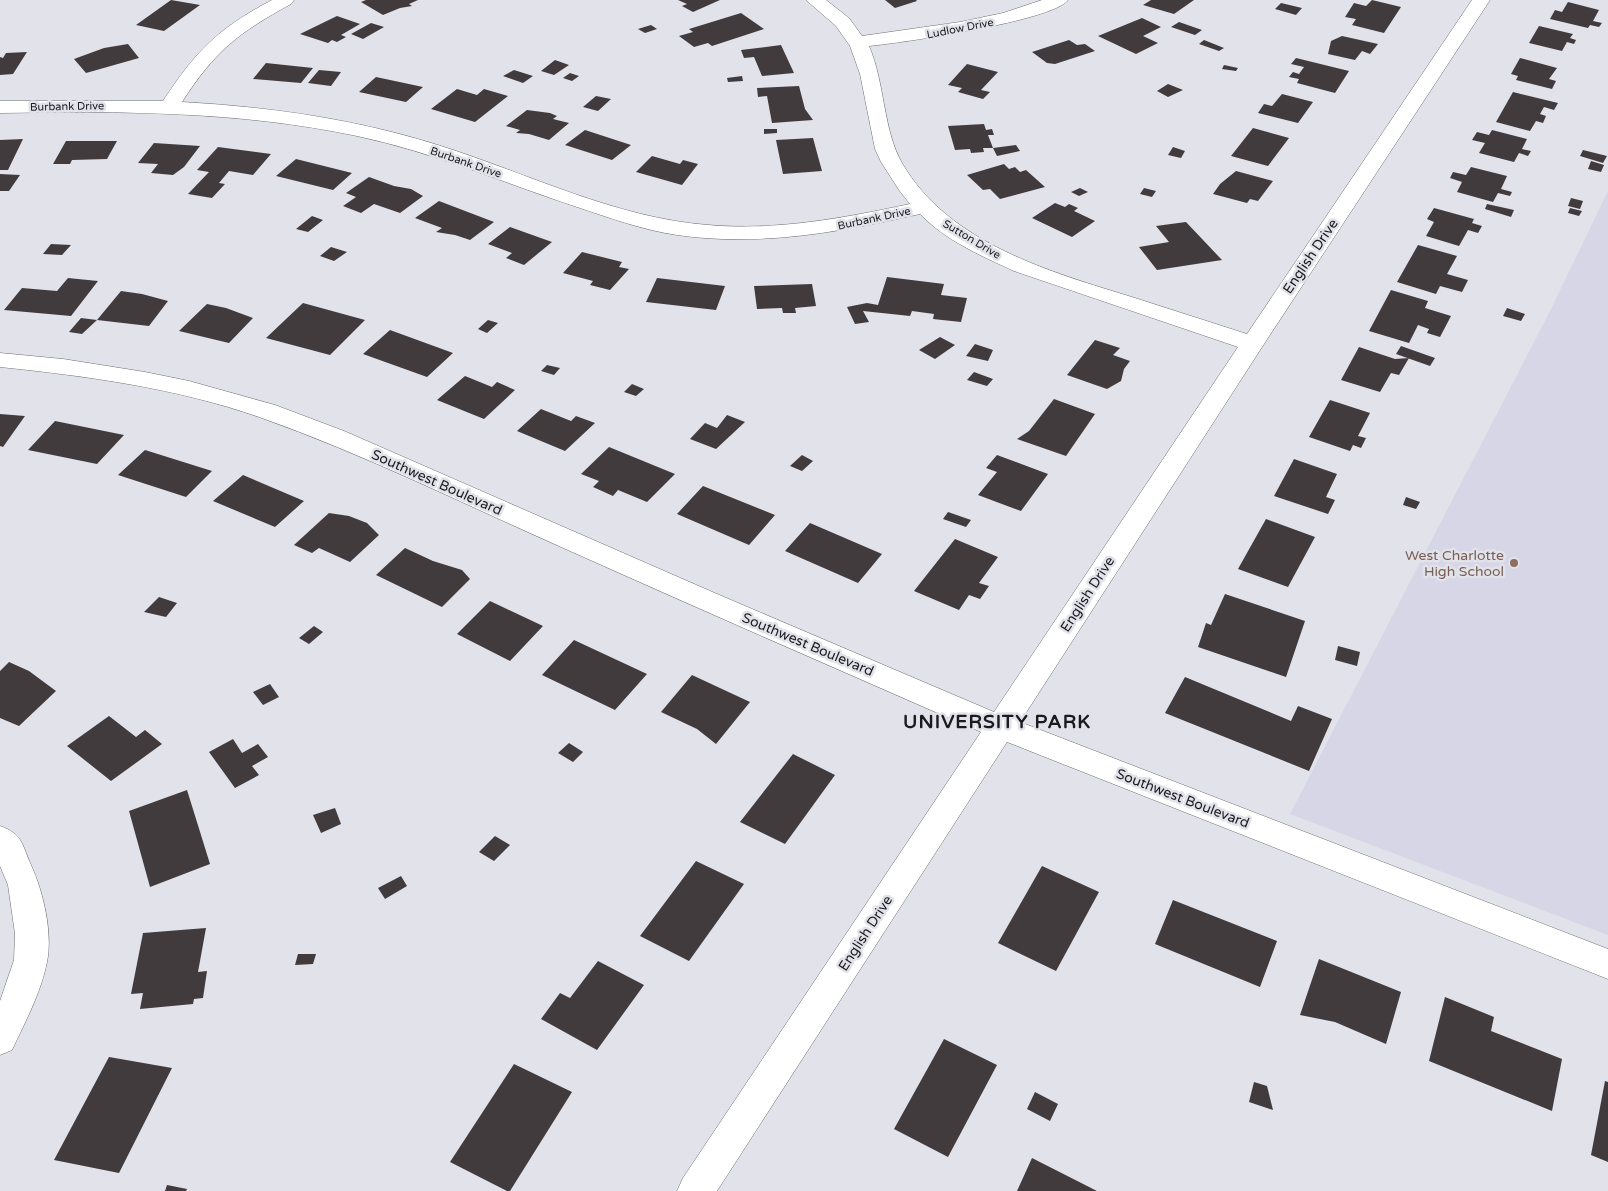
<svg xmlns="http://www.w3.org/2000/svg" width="1608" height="1191" font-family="'Varela Round',sans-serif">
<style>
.built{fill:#d6d6e6}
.building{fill:#423b3e}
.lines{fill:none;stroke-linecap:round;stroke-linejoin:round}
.minor-casing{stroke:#6e6e75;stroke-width:1}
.minor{fill:#fff;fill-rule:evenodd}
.education-dot{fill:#8d6e63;stroke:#e2e2ea;stroke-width:2}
.labels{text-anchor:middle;stroke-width:5;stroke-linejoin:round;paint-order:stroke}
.far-street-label{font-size:11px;fill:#1b1b1e;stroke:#e2e2ea}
.street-label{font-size:14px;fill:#1b1b1e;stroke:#e2e2ea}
.education-label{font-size:14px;fill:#785e54;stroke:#e2e2ea;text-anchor:end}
.district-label{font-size:19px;font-weight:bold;letter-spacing:1px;fill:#1b1b1e;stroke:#e2e2ea}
</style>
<rect width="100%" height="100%" fill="#e2e2ea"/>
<path class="built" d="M1608,191V935L1290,814L1550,311Z"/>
<path class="building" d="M171,0L200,5L164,31L136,25Z
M366,0H418L409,4L412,6L400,8L383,15L361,2Z
M678,0H720L693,12L682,6L687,4Z
M885,0H916L917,1L895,8Z
M1151,0H1194L1174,14L1143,5Z
M1372,0L1401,7L1384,33L1352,25L1356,19L1345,17L1354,3L1366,6Z
M1568,2L1599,10L1593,21L1602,23L1599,27L1590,25L1588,28L1550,19L1555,10L1562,12Z
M1281,3L1302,8L1296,15L1275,9Z
M741,13L764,29L712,46L708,43L694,47L679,36L693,32L689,29Z
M337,16L360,24L341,35L346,37L337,42L332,40L328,43L300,34Z
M1142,18L1161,27L1143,36L1158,43L1136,54L1098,36Z
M1179,22L1202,30L1195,35L1171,27Z
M371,23L384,27L363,39L351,34Z
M651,25L657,29L645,33L638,29Z
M1539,26L1573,34L1570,38L1576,40L1574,44L1567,42L1562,51L1529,43Z
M1342,36L1378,44L1370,54L1362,51L1355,60L1328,54L1331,41Z
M1069,40L1077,45L1085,44L1095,51L1055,64L1047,63L1032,52Z
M1204,40L1224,48L1219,51L1199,44Z
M128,44L139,58L86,73L74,59L104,48Z
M781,45L794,73L762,76L754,57L744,58L741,50Z
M27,52L13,74L0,75V57L3,58L6,53Z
M1296,58L1349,71L1335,93L1297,83L1299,79L1289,77L1293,72L1299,74L1304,67L1291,64Z
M1520,58L1557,68L1549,79L1556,81L1552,89L1516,80L1518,76L1511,74Z
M555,60L569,65L554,75L541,71Z
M266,63L313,68L301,83L253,79Z
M967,64L998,72L981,90L990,92L983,99L958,92L962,88L948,85Z
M1224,65L1238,68L1236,71L1222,69Z
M319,70L341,72L331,86L308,83Z
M514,70L533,76L523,83L503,76Z
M570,73L579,76L572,81L563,78Z
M742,76L743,81L728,82L727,78Z
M376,77L423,87L406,102L359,92Z
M1168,84L1183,90L1168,97L1157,91Z
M799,86L805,109L813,120L772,123L767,96L758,97L757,88Z
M457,89L477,95L484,89L508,96L475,122L431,109Z
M1513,92L1558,103L1554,110L1544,107L1540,114L1546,116L1543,123L1536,121L1530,131L1496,122Z
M1282,94L1313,102L1298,123L1258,113L1264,104L1272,106Z
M596,96L611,99L598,111L583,107Z
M527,110L550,113L557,116L553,119L569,123L549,140L529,134L516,133L520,130L506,126Z
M984,124L986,130L992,129L994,135H988L993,148H983L984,152L971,153L970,149L955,150L948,126Z
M1253,128L1289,138L1268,166L1231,156Z
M764,129H777V133L764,134Z
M585,130L631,145L612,160L565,145Z
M1492,130L1527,139L1522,149L1531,151L1528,156L1519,153L1514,162L1479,153L1485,143L1472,140L1477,132L1489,135Z
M813,138L822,171L783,174L776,140Z
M23,139L8,170H0V140Z
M66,141H117L107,159L72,160L70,164H53Z
M154,143L200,146L184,167L173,175L151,173L158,164L138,163Z
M1016,145L1020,151L997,156L993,148Z
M218,147L271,154L253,175L229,171L219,183L225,184L212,198L188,194L209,172L197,170Z
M1173,147L1185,151L1181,158L1168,155Z
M1583,150L1607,156L1603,163L1580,156Z
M652,156L680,164L683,160L698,164L682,185L636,172Z
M296,159L352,173L333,190L276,176Z
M1591,161L1604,165L1601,172L1588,169Z
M1004,164L1009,169L1015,167L1020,172L1026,170L1045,187L1000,199L990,189L983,190L967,175Z
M1471,167L1507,176L1501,189L1512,192L1510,196L1498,193L1493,202L1457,192L1462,182L1450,178L1453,172L1466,175Z
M1236,171L1273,181L1258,201L1250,199L1247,203L1213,194L1220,184Z
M0,174L20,175L9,191H0Z
M369,177L394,186L411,189L423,196L400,213L374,204L361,213L343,206L356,197L346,193Z
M1080,188L1088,192L1079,196L1071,192Z
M1144,188L1156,191L1152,197L1140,194Z
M1571,198L1583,201L1580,209L1568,206Z
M439,201L494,222L470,240L455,235L436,232L442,228L415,218Z
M1055,203L1065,207L1069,204L1078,208L1074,211L1095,221L1072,237L1032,218Z
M1487,204L1514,210L1511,217L1485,209Z
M1434,208L1474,219L1472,223L1482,226L1478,233L1468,230L1459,246L1426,236L1434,222L1427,219Z
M1570,208L1582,211L1579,216L1568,213Z
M312,216L323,220L308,232L296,229Z
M1186,222L1222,260L1157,270L1139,247L1169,242L1156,226Z
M510,227L552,242L524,265L506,258L512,253L488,244Z
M51,244L71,245L62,255L43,254Z
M1418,245L1457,256L1447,274L1468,280L1462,292L1440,286L1436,294L1397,282Z
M331,247L347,252L334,261L320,256Z
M582,252L622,262L619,267L629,269L610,290L590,285L593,281L563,273Z
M887,277L944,284L941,295L967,298L961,322L933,319L934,314L912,311L910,316L863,311L869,322L855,324L847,307L867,303L878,305Z
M68,278L98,281L71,316L4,310L22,288L57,291Z
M657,278L725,286L716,310L646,302Z
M812,284L816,306L795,308L796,313H783L782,308L757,309L754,286Z
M1391,290L1428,301L1425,308L1451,316L1440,337L1427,333L1429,329L1418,325L1409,343L1369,331Z
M121,291L142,294L168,301L149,326L97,320Z
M303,303L365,320L330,355L266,338Z
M207,304L226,308L253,318L229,343L179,331Z
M1507,308L1525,314L1521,321L1503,316Z
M81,318L97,320L82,334L69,332Z
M488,320L498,323L487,333L478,329Z
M390,330L453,353L427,377L363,354Z
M940,337L955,345L935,359L919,350Z
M1095,340L1120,348L1113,355L1130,361L1124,369L1121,381L1107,389L1067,375Z
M975,344L993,350L988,361L966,356Z
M1401,346L1435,358L1430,366L1396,354Z
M1359,347L1395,359L1409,358L1399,375L1391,373L1380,392L1341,380Z
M547,365L560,368L554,375L541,371Z
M974,372L993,379L987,386L967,380Z
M465,376L492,387L497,382L515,390L484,419L437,400Z
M632,384L644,389L636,396L624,392Z
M1054,399L1095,414L1066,456L1017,439L1029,431Z
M1330,400L1370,413L1358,436L1366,438L1361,448L1353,445L1350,451L1309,437Z
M541,409L571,421L576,416L595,423L565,451L517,431Z
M0,414L25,416L3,447L0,446Z
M727,415L745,422L716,449L690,439L705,423L717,428Z
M55,421L124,435L97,464L28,450Z
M609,447L675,474L647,502L618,490L613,496L593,487L599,481L581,474Z
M145,450L212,471L186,497L118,475Z
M802,455L813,461L802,471L790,466Z
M997,455L1048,474L1021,511L978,495L997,472L986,468Z
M1294,459L1337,474L1326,497L1335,500L1328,514L1274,496Z
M243,475L304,501L275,527L213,501Z
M703,486L775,515L749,545L677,514Z
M1406,497L1420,502L1416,509L1403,505Z
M948,512L971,520L966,527L943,519Z
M329,513L349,516L367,523L379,535L350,562L319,548L312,553L294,545Z
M1266,519L1315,537L1288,587L1238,569Z
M810,523L882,554L858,583L785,551Z
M955,539L998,557L979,583L989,586L980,599L969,595L959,610L914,591Z
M405,548L433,561L462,570L470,579L442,607L376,575Z
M1225,594L1305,621L1286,677L1198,647L1206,623L1211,625Z
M159,597L177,603L166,617L144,612Z
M490,601L543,626L510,661L457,634Z
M314,626L323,632L309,644L299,638Z
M574,640L647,674L615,710L542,675Z
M1338,646L1360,652L1357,666L1335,660Z
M9,662L29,671L56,691L19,726L0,718V671Z
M692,675L750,702L716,744L697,729L661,712Z
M1185,677L1291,721L1298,706L1332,719L1309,771L1165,713Z
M270,684L279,697L263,705L253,692Z
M109,716L136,737L145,730L162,744L111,781L67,746Z
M233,739L242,753L258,744L268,757L252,766L259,775L235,788L209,752Z
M569,743L583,752L573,762L558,753Z
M793,754L835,775L785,844L740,822Z
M187,790L210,864L150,887L129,811Z
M335,808L341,824L321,833L313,815Z
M495,836L510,845L494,861L479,852Z
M696,861L744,884L689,961L640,936Z
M1042,866L1099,892L1056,971L998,943Z
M401,876L407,886L385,899L378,888Z
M1173,900L1277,941L1260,987L1155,944Z
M206,928L198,972L207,971L203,998L194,999L193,1004L140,1009L143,993L131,994L143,933Z
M298,954H316L313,964L295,965Z
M1319,959L1401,992L1386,1044L1335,1022L1300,1015Z
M598,961L644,985L597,1050L541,1019L560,993L570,998Z
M1445,997L1494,1017L1491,1031L1562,1059L1552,1111L1429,1061Z
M944,1039L997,1065L948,1157L894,1129Z
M109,1057L172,1068L119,1173L54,1160Z
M514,1064L572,1092L510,1191H507L450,1162Z
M1605,1081L1608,1082V1162L1591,1155Z
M1254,1082L1267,1086L1273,1110L1249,1102Z
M1035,1092L1058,1104L1050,1121L1027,1109Z
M1032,1158L1097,1191H1017Z
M167,1185L187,1189L186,1191H165Z"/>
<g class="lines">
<defs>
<path id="minor" d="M272,0H294L291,4C238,33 215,51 182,102C270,107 356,119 441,146C529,174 616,218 708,225C776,231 844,218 910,204L899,190L881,162L875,149L860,74L850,46L836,26L806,0H826L849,18L862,36L960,22L1003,13L1042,0H1068C1053,21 900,43 869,46C885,83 883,130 902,163C949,244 1051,272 1135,298C1172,310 1210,322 1247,334L1472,0H1490L1264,344L1020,722L1608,949V979L1007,742L717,1191H677L683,1178L981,732C844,672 706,612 570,551C468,506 364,454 259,417C176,388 87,376 0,367V353L63,359L145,372L189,381L275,405L344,431L717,594L994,712L1238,347L1014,271C982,256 946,241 920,214C840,232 760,247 677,235C643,230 610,218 577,207C504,183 433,152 357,136C239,111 120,111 0,113V101H163C196,51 217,29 272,0Z
M0,826C23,834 22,845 31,865C43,891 53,933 47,962C41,993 25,1022 12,1050L0,1055V1001L14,960L15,934L8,885L0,866Z"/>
</defs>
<use href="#minor" class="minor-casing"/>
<use href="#minor" class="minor"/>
</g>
<circle class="education-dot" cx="1514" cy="563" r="5"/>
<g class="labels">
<g class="far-street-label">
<text transform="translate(960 28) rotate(-11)" y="4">Ludlow Drive</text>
<text transform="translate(67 106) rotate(-1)" y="4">Burbank Drive</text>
<text transform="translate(466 162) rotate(19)" y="4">Burbank Drive</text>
<text transform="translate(874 218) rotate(-12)" y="4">Burbank Drive</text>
<text transform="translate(972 239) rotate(31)" y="4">Sutton Drive</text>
</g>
<g class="street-label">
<text transform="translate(1310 256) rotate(-56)" y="5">English Drive</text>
<text transform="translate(437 482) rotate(24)" y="5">Southwest Boulevard</text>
<text transform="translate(1087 594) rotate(-57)" y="5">English Drive</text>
<text transform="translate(808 644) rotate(23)" y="5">Southwest Boulevard</text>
<text transform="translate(1183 798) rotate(21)" y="5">Southwest Boulevard</text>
<text transform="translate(865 933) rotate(-57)" y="5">English Drive</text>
</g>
<g class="education-label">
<text x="1504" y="560">West Charlotte<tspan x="1504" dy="16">High School</tspan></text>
</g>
<g class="district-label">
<text x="997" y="728">UNIVERSITY PARK</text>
</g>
</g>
</svg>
